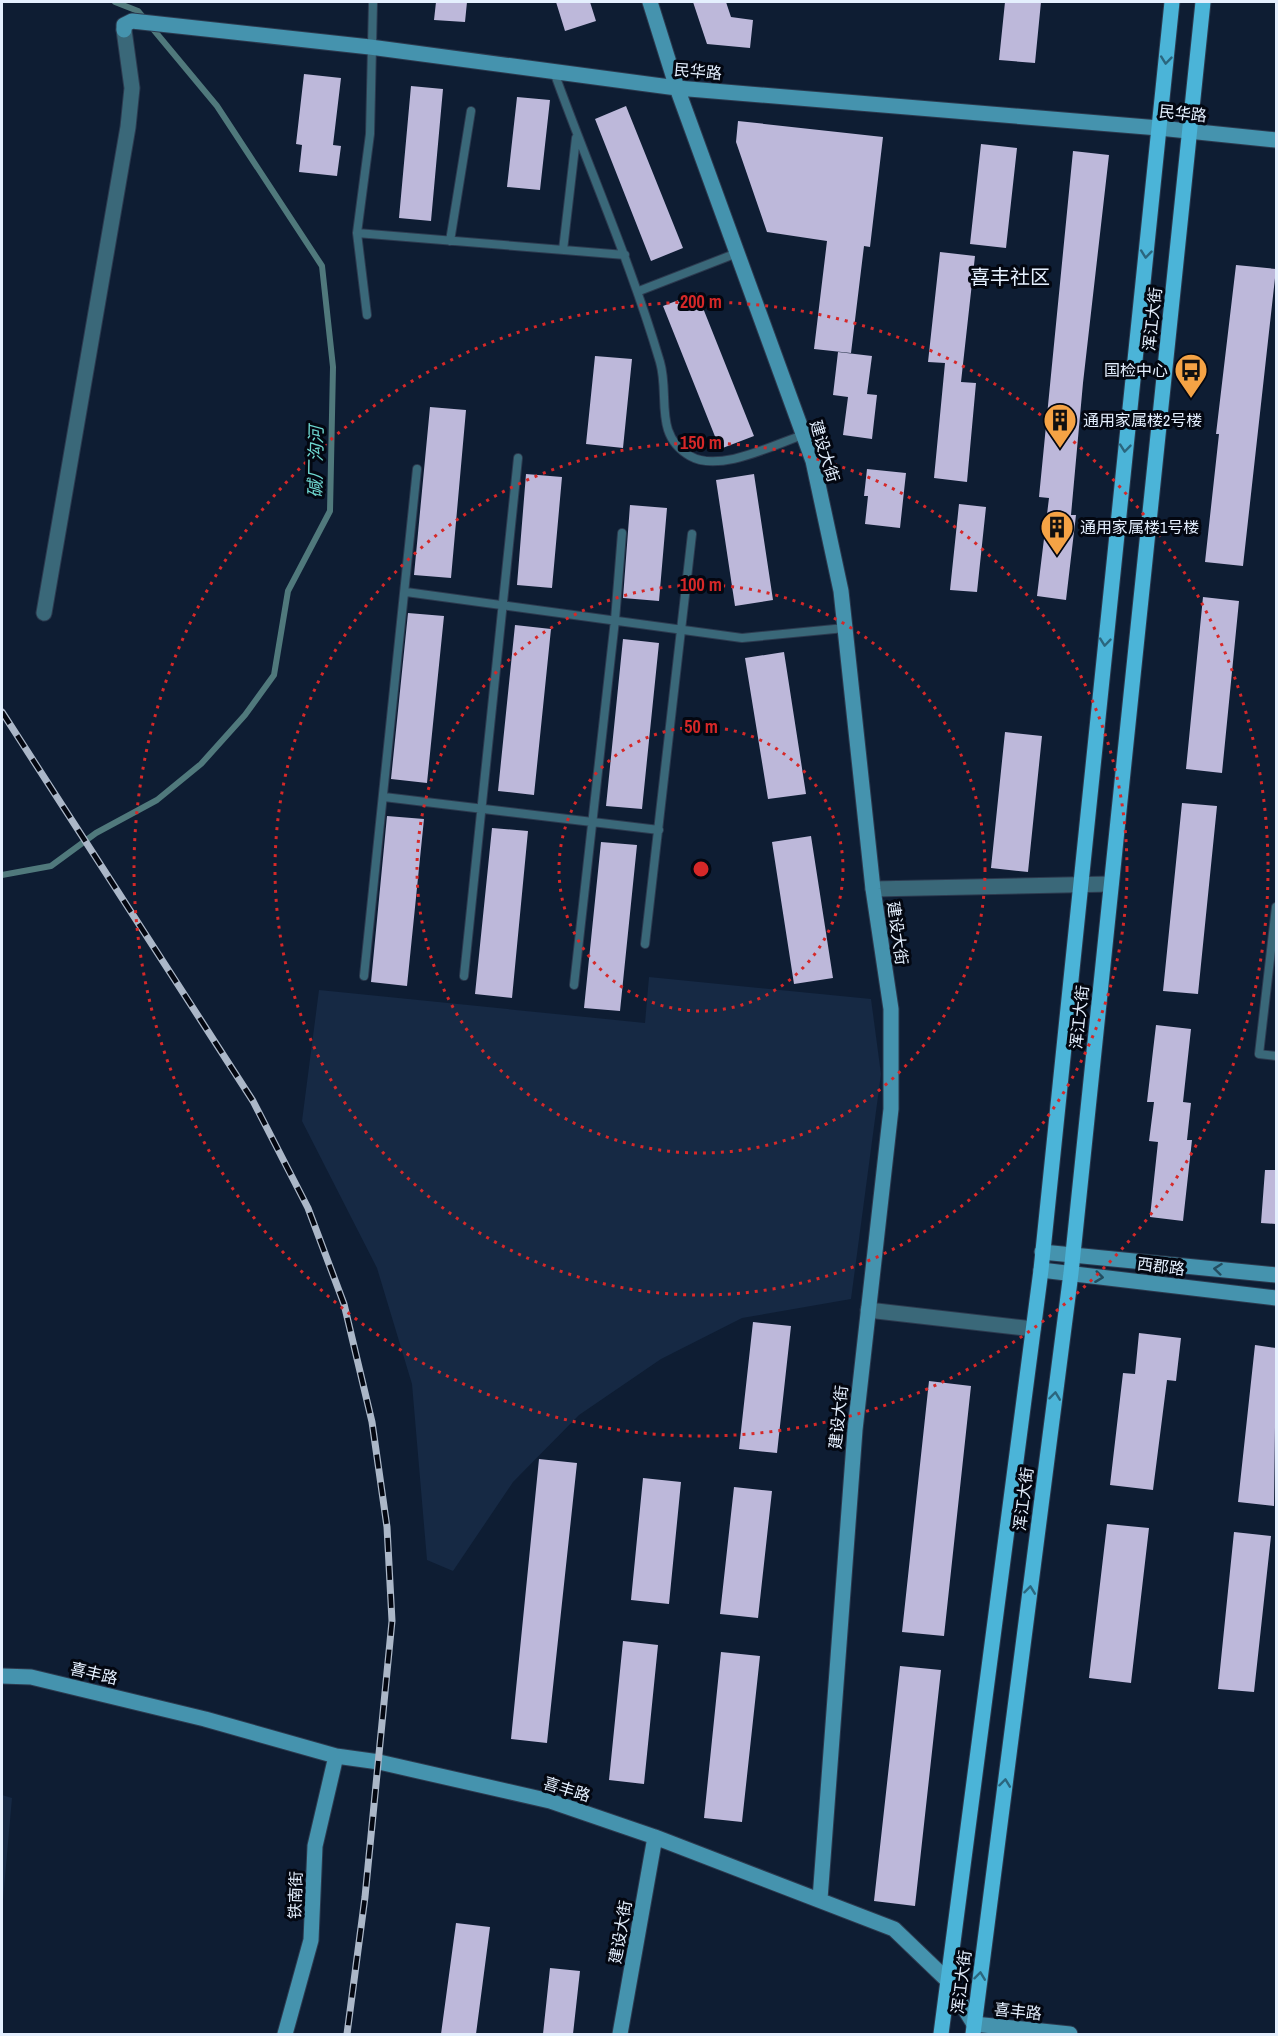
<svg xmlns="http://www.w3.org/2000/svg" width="1278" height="2036" font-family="'Archivo Narrow','Noto Sans SC',sans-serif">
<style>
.built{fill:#162944}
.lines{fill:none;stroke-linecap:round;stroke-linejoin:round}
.stream{stroke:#50797c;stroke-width:6}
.building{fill:#bdb8da}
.lane-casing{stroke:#2c3a4f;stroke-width:10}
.street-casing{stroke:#2c3a4f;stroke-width:17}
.secondary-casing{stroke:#2c3a4f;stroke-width:17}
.primary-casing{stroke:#2c3a4f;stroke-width:17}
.lane{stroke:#3a6879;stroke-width:8}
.street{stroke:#3a6879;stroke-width:15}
.secondary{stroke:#4593ae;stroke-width:15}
.primary{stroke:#4bb4d8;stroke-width:15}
.rail-casing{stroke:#abb7c8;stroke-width:7}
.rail{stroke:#030711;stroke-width:4.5;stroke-dasharray:14;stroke-linecap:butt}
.oneway{stroke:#2b667e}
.oneway2{stroke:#244d60}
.ring{fill:none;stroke:#d62828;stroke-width:3;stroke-dasharray:3 6}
.labels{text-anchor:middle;stroke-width:6;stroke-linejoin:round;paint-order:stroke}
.street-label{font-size:16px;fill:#e4effe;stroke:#030711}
.poi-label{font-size:16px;fill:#e4effe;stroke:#030711;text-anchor:start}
.water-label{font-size:18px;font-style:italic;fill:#6ed7d0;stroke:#030711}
.quarter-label{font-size:20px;fill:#e4effe;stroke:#030711}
.centre{fill:#d62828;stroke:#030711;stroke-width:3}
.ring-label{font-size:18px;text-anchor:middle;font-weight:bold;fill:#d62828;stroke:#030711;stroke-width:6;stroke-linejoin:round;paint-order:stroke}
</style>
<rect width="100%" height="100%" fill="#0e1d33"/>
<path class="built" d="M649,977L871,999L881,1074L851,1299L742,1318L661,1359L579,1415L513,1482L453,1571L427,1560L412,1384L377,1268L302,1121L319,990L645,1023Z
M2,1795L12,1798L2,1911Z"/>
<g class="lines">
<path class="stream" d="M2,875L51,866L96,833L157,800L201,764L245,715L274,675L288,591L330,511L333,367L322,266L217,106L138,11L115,2"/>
</g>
<path class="building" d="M436,2H467L465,22L434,20Z
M556,2H590L596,21L565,31Z
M693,2H726L731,17L753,20L750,48L707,44Z
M1005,2H1041L1035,63L999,60Z
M304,74L341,78L333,145L341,146L337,176L299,172L302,145L296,144Z
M411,86L443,89L431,221L399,218Z
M517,97L550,100L540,190L507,187Z
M626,106L683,248L651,261L595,119Z
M738,121L883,137L870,247L864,246L851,353L814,349L827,241L767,232L736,142Z
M981,144L1017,148L1006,248L970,244Z
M1073,151L1109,155L1083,383L1071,515H1076L1066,600L1037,596L1049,498L1039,497Z
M940,252L975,256L961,382L976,383L967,482L934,478L945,363L928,362Z
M1236,265L1276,269L1243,566L1205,562L1219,434H1216Z
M697,293L754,436L720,449L663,306Z
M838,352L872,356L867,394L877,395L872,439L843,435L848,397L833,395Z
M595,356L632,359L623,448L586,444Z
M430,407L466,410L451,578L414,575Z
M867,469L906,473L900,528L865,524L868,496H864Z
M526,474L562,477L552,588L517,585Z
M754,474L773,600L735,606L716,480Z
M959,504L986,507L977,592L950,590Z
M630,505L667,508L659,601L623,598Z
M1203,597L1239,601L1222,773L1186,769Z
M408,613L444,616L427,783L391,779Z
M515,625L551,629L534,795L498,791Z
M623,639L659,643L642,809L606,806Z
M784,652L806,794L768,799L745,658Z
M1005,732L1042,736L1028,872L991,868Z
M1182,803L1217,806L1198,994L1163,991Z
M387,816L424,819L407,986L371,982Z
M492,828L528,831L512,998L475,994Z
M811,836L833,978L794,984L772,842Z
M601,842L637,845L620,1011L584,1008Z
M1156,1025L1191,1029L1183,1102L1191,1103L1187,1140H1192L1183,1221L1150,1217L1158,1142L1149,1141L1154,1102H1147Z
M1265,1170H1276V1224L1261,1223Z
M753,1322L791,1326L777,1453L739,1449Z
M1139,1333L1181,1338L1176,1381L1167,1380L1153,1490L1110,1485L1123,1373L1135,1374Z
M1255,1345L1276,1348L1274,1506L1238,1502Z
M929,1381L971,1386L944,1636L902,1632Z
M539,1459L577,1463L547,1743L511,1739Z
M643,1478L681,1482L669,1604L631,1600Z
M734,1487L772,1491L758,1618L720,1614Z
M1107,1524L1149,1528L1131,1683L1089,1678Z
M1234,1532L1271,1536L1254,1692L1218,1689Z
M623,1641L658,1645L644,1784L609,1780Z
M721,1652L760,1656L742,1822L704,1818Z
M900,1666L941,1670L915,1906L874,1901Z
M456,1923L490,1927L476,2034H441Z
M550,1968L580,1971L573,2034H543Z"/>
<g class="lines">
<defs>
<path id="lane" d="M373,2L370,134L357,233L625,255
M554,72C589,169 631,263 660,362C670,396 653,435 690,456C719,473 773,445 803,435
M357,233L367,315
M450,241L471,111
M563,250L576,138
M639,291L737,253
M406,592L742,638L845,628
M384,797L659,830
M1276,907L1259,1054L1276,1056
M645,944L692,534
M364,976L417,469
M464,976L518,458
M574,985L615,620L622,533"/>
<path id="street" d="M44,613L128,127L132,88L124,30
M873,889L1111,884
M868,1310L1033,1329"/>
<path id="secondary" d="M650,2L677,88L813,461L841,591L873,889L891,1009V1109L855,1430L820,1899
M124,30V25L132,21L370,47L677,88L1159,128L1276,140
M1042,1252L1276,1275
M1041,1270L1276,1298
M2,1676L31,1677L205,1719L336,1756L379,1762L550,1801L655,1837L894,1929L946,1979L974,2024L1070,2034
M285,2034L311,1940L315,1846L336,1756
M620,2034L655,1837"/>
<path id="primary" d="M941,2034L1041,1270L1172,2
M973,2034L1071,1273L1203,2"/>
</defs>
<use href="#lane" class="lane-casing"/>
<use href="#street" class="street-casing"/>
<use href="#secondary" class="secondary-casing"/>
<use href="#primary" class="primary-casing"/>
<use href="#lane" class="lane"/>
<use href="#street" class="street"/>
<use href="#secondary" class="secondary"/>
<use href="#primary" class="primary"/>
<defs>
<path id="rail" d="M2,712L253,1101L308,1208L344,1304L372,1422L387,1527L392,1621L365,1897L347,2034"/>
</defs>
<use href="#rail" class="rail-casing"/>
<use href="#rail" class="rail"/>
</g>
<defs><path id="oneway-chevron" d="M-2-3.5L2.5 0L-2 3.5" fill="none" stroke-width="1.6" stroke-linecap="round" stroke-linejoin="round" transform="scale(1.5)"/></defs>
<g class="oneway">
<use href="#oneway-chevron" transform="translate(1166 60) rotate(96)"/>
<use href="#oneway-chevron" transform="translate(1146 254) rotate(96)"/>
<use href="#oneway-chevron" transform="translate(1125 448) rotate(96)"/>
<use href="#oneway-chevron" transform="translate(1105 642) rotate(96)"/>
<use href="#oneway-chevron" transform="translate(1055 1396) rotate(-83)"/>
<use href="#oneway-chevron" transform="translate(1030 1590) rotate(-83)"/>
<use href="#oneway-chevron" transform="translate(1005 1783) rotate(-83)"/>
<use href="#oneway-chevron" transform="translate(980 1976) rotate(-83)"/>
</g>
<g class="oneway2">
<use href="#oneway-chevron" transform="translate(1218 1269) rotate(-174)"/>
<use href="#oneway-chevron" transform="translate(1099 1277) rotate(7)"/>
</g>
<g class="ring">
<circle cx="701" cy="869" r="142"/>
<circle cx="701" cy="869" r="284"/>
<circle cx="701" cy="869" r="426"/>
<circle cx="701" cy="869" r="567"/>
</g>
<defs>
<symbol id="bus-pin" viewBox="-11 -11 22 30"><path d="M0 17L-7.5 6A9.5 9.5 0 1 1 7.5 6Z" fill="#f5a345" stroke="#030711"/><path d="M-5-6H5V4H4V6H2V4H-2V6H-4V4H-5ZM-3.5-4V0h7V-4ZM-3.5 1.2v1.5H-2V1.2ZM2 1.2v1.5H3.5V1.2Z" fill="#111"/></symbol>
<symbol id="building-pin" viewBox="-11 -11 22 30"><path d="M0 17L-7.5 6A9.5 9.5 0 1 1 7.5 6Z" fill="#f5a345" stroke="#030711"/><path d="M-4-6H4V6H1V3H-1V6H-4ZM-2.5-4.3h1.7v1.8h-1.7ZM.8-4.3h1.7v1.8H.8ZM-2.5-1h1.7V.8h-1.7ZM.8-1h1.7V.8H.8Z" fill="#111"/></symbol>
</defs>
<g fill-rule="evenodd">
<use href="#bus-pin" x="1172" y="351" width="38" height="52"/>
<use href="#building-pin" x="1041" y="401" width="38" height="52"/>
<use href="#building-pin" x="1038" y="508" width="38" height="52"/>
</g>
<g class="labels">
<g class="street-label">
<text transform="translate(698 71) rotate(5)" y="6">民华路</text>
<text transform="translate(1183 113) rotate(6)" y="6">民华路</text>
<text transform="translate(1152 319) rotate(-84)" y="6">浑江大街</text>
<text transform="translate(825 451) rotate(73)" y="6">建设大街</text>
<text transform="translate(898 933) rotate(82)" y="6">建设大街</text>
<text transform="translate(1079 1017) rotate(-84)" y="6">浑江大街</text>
<text transform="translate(1161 1266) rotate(7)" y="6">西郡路</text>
<text transform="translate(838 1417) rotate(-84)" y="6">建设大街</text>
<text transform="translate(1023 1499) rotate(-83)" y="6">浑江大街</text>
<text transform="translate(94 1673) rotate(13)" y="6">喜丰路</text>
<text transform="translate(567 1789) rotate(17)" y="6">喜丰路</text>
<text transform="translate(295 1895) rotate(-88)" y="6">铁南街</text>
<text transform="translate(620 1932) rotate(-80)" y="6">建设大街</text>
<text transform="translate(961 1982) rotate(-83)" y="6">浑江大街</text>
<text transform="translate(1018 2011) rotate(6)" y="6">喜丰路</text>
</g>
<g class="poi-label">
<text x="1168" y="376" text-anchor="end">国检中心</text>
<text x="1083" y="426">通用家属楼2号楼</text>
<text x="1080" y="533">通用家属楼1号楼</text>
</g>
<g class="water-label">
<text transform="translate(316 462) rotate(-89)" y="6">碱厂沟河</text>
</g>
<g class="quarter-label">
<text x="1010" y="284">喜丰社区</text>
</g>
</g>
<circle cx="701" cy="869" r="9" class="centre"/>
<g class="ring-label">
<text x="701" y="308">200 m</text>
<text x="701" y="449">150 m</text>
<text x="701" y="591">100 m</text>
<text x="701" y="733">50 m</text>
</g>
<rect width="1278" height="2036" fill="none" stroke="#e4effe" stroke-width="6"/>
</svg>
